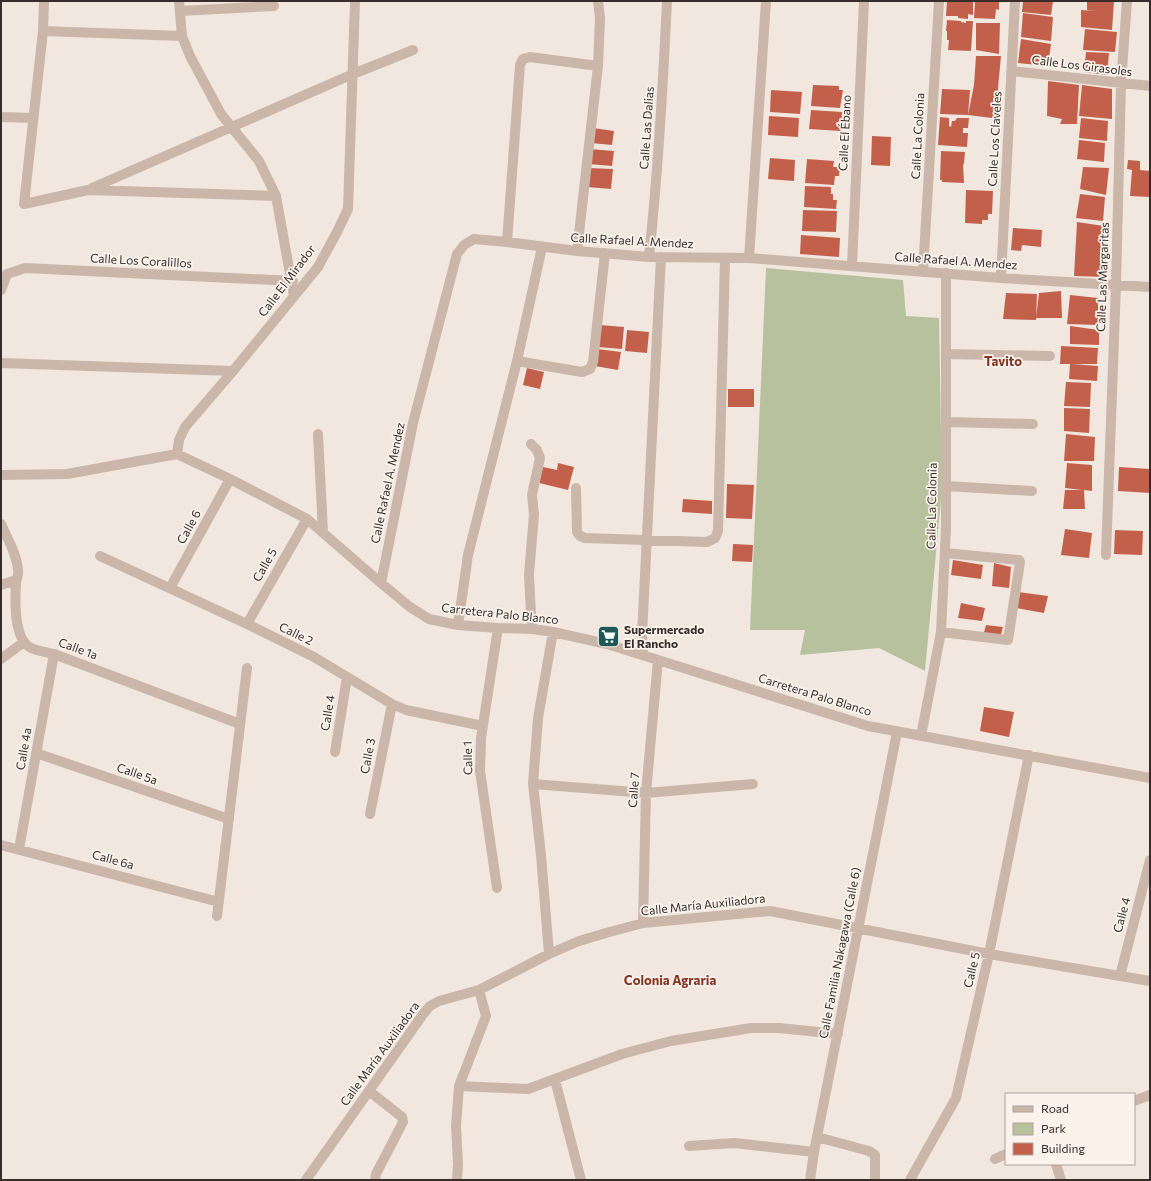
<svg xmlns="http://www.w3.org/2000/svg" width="1151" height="1181" font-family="Commissioner,sans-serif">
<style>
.green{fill:#b8c19e}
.building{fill:#c3604c}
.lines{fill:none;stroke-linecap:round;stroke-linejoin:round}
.street{stroke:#cab7aa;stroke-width:10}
.labels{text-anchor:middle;stroke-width:3.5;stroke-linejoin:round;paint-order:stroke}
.street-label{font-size:12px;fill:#382d2a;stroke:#faf2eb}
.poi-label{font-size:12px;font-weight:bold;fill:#382d2a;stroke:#faf2eb;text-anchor:start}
.neighbourhood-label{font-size:13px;font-weight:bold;fill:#853525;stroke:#faf2eb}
</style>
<rect width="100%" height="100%" fill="#f2e7de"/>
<path class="green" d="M766,268L903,280L906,316L939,318L942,489L925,671L879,648L800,655L805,630H750Z"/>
<path class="building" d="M947,1H973V15L968,14V19L958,18V16H946Z
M975,1H999V10L996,9L995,19L974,18Z
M1023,1H1053L1051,15L1022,12Z
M1087,1H1114L1112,30L1081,27V10L1095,11L1087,10Z
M1023,13L1053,17L1051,41L1021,37Z
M947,20L961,21V22L966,23V21H973L971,51L948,50L949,40H947V31H946Z
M976,23H1000L999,54L976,50Z
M1085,29L1117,32L1115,52L1083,50Z
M1021,39L1051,44L1048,66L1018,63Z
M1086,52L1109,53L1107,75L1084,72Z
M976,56H1001L998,88L1000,119L968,115L974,85Z
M1048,81L1079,85L1077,124H1060L1062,119L1047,116Z
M813,85L839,86V90H843L840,108L811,106Z
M1082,85L1112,89V119L1079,116Z
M942,89L970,90L968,115L940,114Z
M771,90L802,92L800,114L770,112Z
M811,110L842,112L841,131L809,129Z
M769,116L799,118L798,137L768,135Z
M940,117L949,118V126L951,127L952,121H955L957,118H969L968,128H963V133H968L967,147L938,145Z
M1081,118L1108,121L1107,141L1079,138Z
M593,128L614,131L612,145L591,143Z
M872,136L891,137L890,166L871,165Z
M1079,140L1105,143L1104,162L1077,159Z
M590,149L614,151L612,166L588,164Z
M941,151L965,152L964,164H963L964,183L942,182V180H940Z
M770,158L795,160L794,181L768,179Z
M807,159L834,161L833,167H840L839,176H835L834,185L805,183Z
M1128,160L1140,161V170L1150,171V197L1130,196L1132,170L1127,169Z
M1083,167L1109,168L1106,195L1080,189Z
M588,168L613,169L611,189L587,187Z
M805,186L831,187V194H833V200H837L836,209L804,207Z
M966,190L993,191L992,214H988V220H982V224L965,223Z
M1080,194L1105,197L1103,221L1076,218Z
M803,210L837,211L836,232L802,231Z
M1077,222L1104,226L1105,277L1074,276Z
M1013,228L1042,230L1041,247L1022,245L1021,251L1011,250Z
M801,235L840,238L839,257L800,254Z
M1061,291L1062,318H1036L1039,293Z
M1006,293L1037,294L1036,320L1003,319Z
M1070,295L1098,298V325L1067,324Z
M600,325L624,327L622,349L598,347Z
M1070,326L1099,330V345L1070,344Z
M627,330L649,332L647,353L625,351Z
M1061,346L1098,348L1097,364H1072L1098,366L1097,381L1069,379L1070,364H1060Z
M597,349L621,352L618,370L595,366Z
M527,368L544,372L540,389L523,385Z
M1066,382L1091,383L1090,407L1064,406Z
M728,389H754V407H728Z
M1064,408L1090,409L1089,433L1064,431Z
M1066,434L1095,437L1094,461H1064Z
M558,463L574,467L568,490L539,483L543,467L557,470Z
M1067,463L1092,465V491L1084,490L1085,509H1063L1065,490H1082L1065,488Z
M1119,467L1150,469V493L1118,491Z
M727,484L754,485L752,519L726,518Z
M683,499L712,501V514L682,512Z
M1065,529L1092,533L1089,558L1061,555Z
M1115,530L1143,531L1142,555L1114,554Z
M733,544L753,545L752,562L732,561Z
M953,560L983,565L981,579L951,575Z
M994,563L1011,567L1009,588L992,586Z
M1018,592L1048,596L1044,613L1016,608Z
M961,603L985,608L982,621L958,618Z
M986,625L1003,627L1000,638L983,636Z
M984,707L1014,712L1009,737L980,731Z"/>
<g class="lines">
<path class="street" d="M44,1L43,31L24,204L88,190L276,196
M179,1L182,36L190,56L221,114L259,161L276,196L294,296
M180,11L274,6
M43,31L182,36
M1012,71L1150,86
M1,117L33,118
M92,188L353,74L413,50
M507,242L520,65L523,59L530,57L598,66
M577,251L598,66L600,18L598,1
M649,257C658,172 663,87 667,1
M749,258L766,1
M852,266L864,1
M923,272L939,1
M1001,278L1015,1
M1,290L7,274L25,268L293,281
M946,354L1050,356
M517,361L582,372L590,369L593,362L605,253
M1,363L233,371
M946,422L1033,424
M318,434L323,532
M531,444L537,450L540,458L532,495L534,514L529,574L531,615L533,629
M177,454L179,440L185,427L233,371L318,267L337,232L348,209L355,1
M1,475L67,474L177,454L230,479L307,519L381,583L410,607L429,619L458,625L498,628L533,629L553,632L607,644L868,726L1150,778
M946,486L1032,491
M576,488L577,532L580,536L585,538L707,542L715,538L718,531L725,258
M1,524C7,538 17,554 18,570C19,574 17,578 16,582C15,599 13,639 31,648C37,651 47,652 54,654L240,724
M1106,555L1116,285L1121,83L1127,1
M100,556L247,624L314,657L392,704L406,710L483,726
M381,583L413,423L457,254L464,245L474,239L507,242L577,251L649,257L749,258L1001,278L1150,287
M1,585L16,580
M170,588L230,479
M247,624L307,519
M458,625L468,555L517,361L542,247
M941,632L1008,640L1020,562L1019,560L945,553
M643,655L642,635L661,257
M1,659L24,642
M921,736L941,632L946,528V273
M335,752L347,677
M36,753L229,819
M533,784L646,793L753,784
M370,814L392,704
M1,845L219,902
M19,849L54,654
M497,888L480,771L481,738L498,628
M217,916L247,668
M643,923L646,793L658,660
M549,954L541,855L533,784L538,718L553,632
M1120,976L1150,860
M555,1080L581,1180
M459,1086L528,1089L622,1054L671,1041L751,1028H779L838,1034
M369,1091L402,1117L403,1122L376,1174L375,1180
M1134,1101L1150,1095
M817,1137L869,1151L875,1155V1180
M689,1146L734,1143L814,1152
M995,1159L1006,1154
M1056,1164L1061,1180
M306,1180L424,1013L430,1006L439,1001L479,990L549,954L579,941L606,933L643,923L770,911L989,954L1150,981
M457,1180L458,1164L456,1126L459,1086L486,1016L479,990
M810,1180L814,1152L897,732
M910,1180L956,1098L989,954L1029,755"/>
</g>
<defs>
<symbol id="supermarket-square" viewBox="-11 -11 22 22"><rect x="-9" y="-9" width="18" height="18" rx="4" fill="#205858" stroke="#faf2eb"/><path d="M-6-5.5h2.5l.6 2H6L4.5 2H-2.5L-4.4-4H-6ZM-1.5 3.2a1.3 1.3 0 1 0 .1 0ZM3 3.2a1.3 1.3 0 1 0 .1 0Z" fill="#fff"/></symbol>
</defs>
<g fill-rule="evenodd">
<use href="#supermarket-square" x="596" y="624" width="25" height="25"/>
</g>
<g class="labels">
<g class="street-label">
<text transform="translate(1082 66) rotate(7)" y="4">Calle Los Girasoles</text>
<text transform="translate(647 128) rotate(-86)" y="4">Calle Las Dalias</text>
<text transform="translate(845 133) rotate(-87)" y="4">Calle El Ébano</text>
<text transform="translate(918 136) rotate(-87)" y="4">Calle La Colonia</text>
<text transform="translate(995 139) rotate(-87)" y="4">Calle Los Claveles</text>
<text transform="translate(632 241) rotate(3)" y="4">Calle Rafael A. Mendez</text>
<text transform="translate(141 261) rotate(3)" y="4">Calle Los Coralillos</text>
<text transform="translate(956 261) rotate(4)" y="4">Calle Rafael A. Mendez</text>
<text transform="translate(1103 277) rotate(-88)" y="4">Calle Las Margaritas</text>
<text transform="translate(287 281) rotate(-53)" y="4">Calle El Mirador</text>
<text transform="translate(388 483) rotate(-78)" y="4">Calle Rafael A. Mendez</text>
<text transform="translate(932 506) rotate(-89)" y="4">Calle La Colonia</text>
<text transform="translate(189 527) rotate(-61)" y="4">Calle 6</text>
<text transform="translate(265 565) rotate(-60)" y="4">Calle 5</text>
<text transform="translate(500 614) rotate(6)" y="4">Carretera Palo Blanco</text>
<text transform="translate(296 634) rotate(26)" y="4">Calle 2</text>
<text transform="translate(78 649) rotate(20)" y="4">Calle 1a</text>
<text transform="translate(815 695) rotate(17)" y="4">Carretera Palo Blanco</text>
<text transform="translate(328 713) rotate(-81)" y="4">Calle 4</text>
<text transform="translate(24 749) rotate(-80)" y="4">Calle 4a</text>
<text transform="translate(368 756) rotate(-79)" y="4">Calle 3</text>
<text transform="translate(468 758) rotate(-91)" y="4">Calle 1</text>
<text transform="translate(137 774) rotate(19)" y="4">Calle 5a</text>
<text transform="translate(634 790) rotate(-86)" y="4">Calle 7</text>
<text transform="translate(113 860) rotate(15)" y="4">Calle 6a</text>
<text transform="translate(703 905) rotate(-6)" y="4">Calle María Auxiliadora</text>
<text transform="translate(1122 915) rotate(-75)" y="4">Calle 4</text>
<text transform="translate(840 953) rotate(-79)" y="4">Calle Familia Nakagawa (Calle 6)</text>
<text transform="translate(972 970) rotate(-77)" y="4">Calle 5</text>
<text transform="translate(380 1054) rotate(-54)" y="4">Calle María Auxiliadora</text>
</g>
<g class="poi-label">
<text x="624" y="634">Supermercado<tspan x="624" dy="14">El Rancho</tspan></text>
</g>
<g class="neighbourhood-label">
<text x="1003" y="366">Tavito</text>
<text x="670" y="985">Colonia Agraria</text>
</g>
</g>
<rect width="1151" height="1181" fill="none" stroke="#382d2a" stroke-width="4"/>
<rect x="1005" y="1093" width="130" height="72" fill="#faf2eb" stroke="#aca39e"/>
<rect x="1013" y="1106" width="20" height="6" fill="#cab7aa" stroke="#aca39e"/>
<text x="1041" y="1113" font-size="12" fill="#382d2a">Road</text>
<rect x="1013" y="1123" width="20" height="12" fill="#b8c19e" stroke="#aca39e"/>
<text x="1041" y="1133" font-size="12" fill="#382d2a">Park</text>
<rect x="1013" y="1143" width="20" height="12" fill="#c3604c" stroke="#aca39e"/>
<text x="1041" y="1153" font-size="12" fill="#382d2a">Building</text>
</svg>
